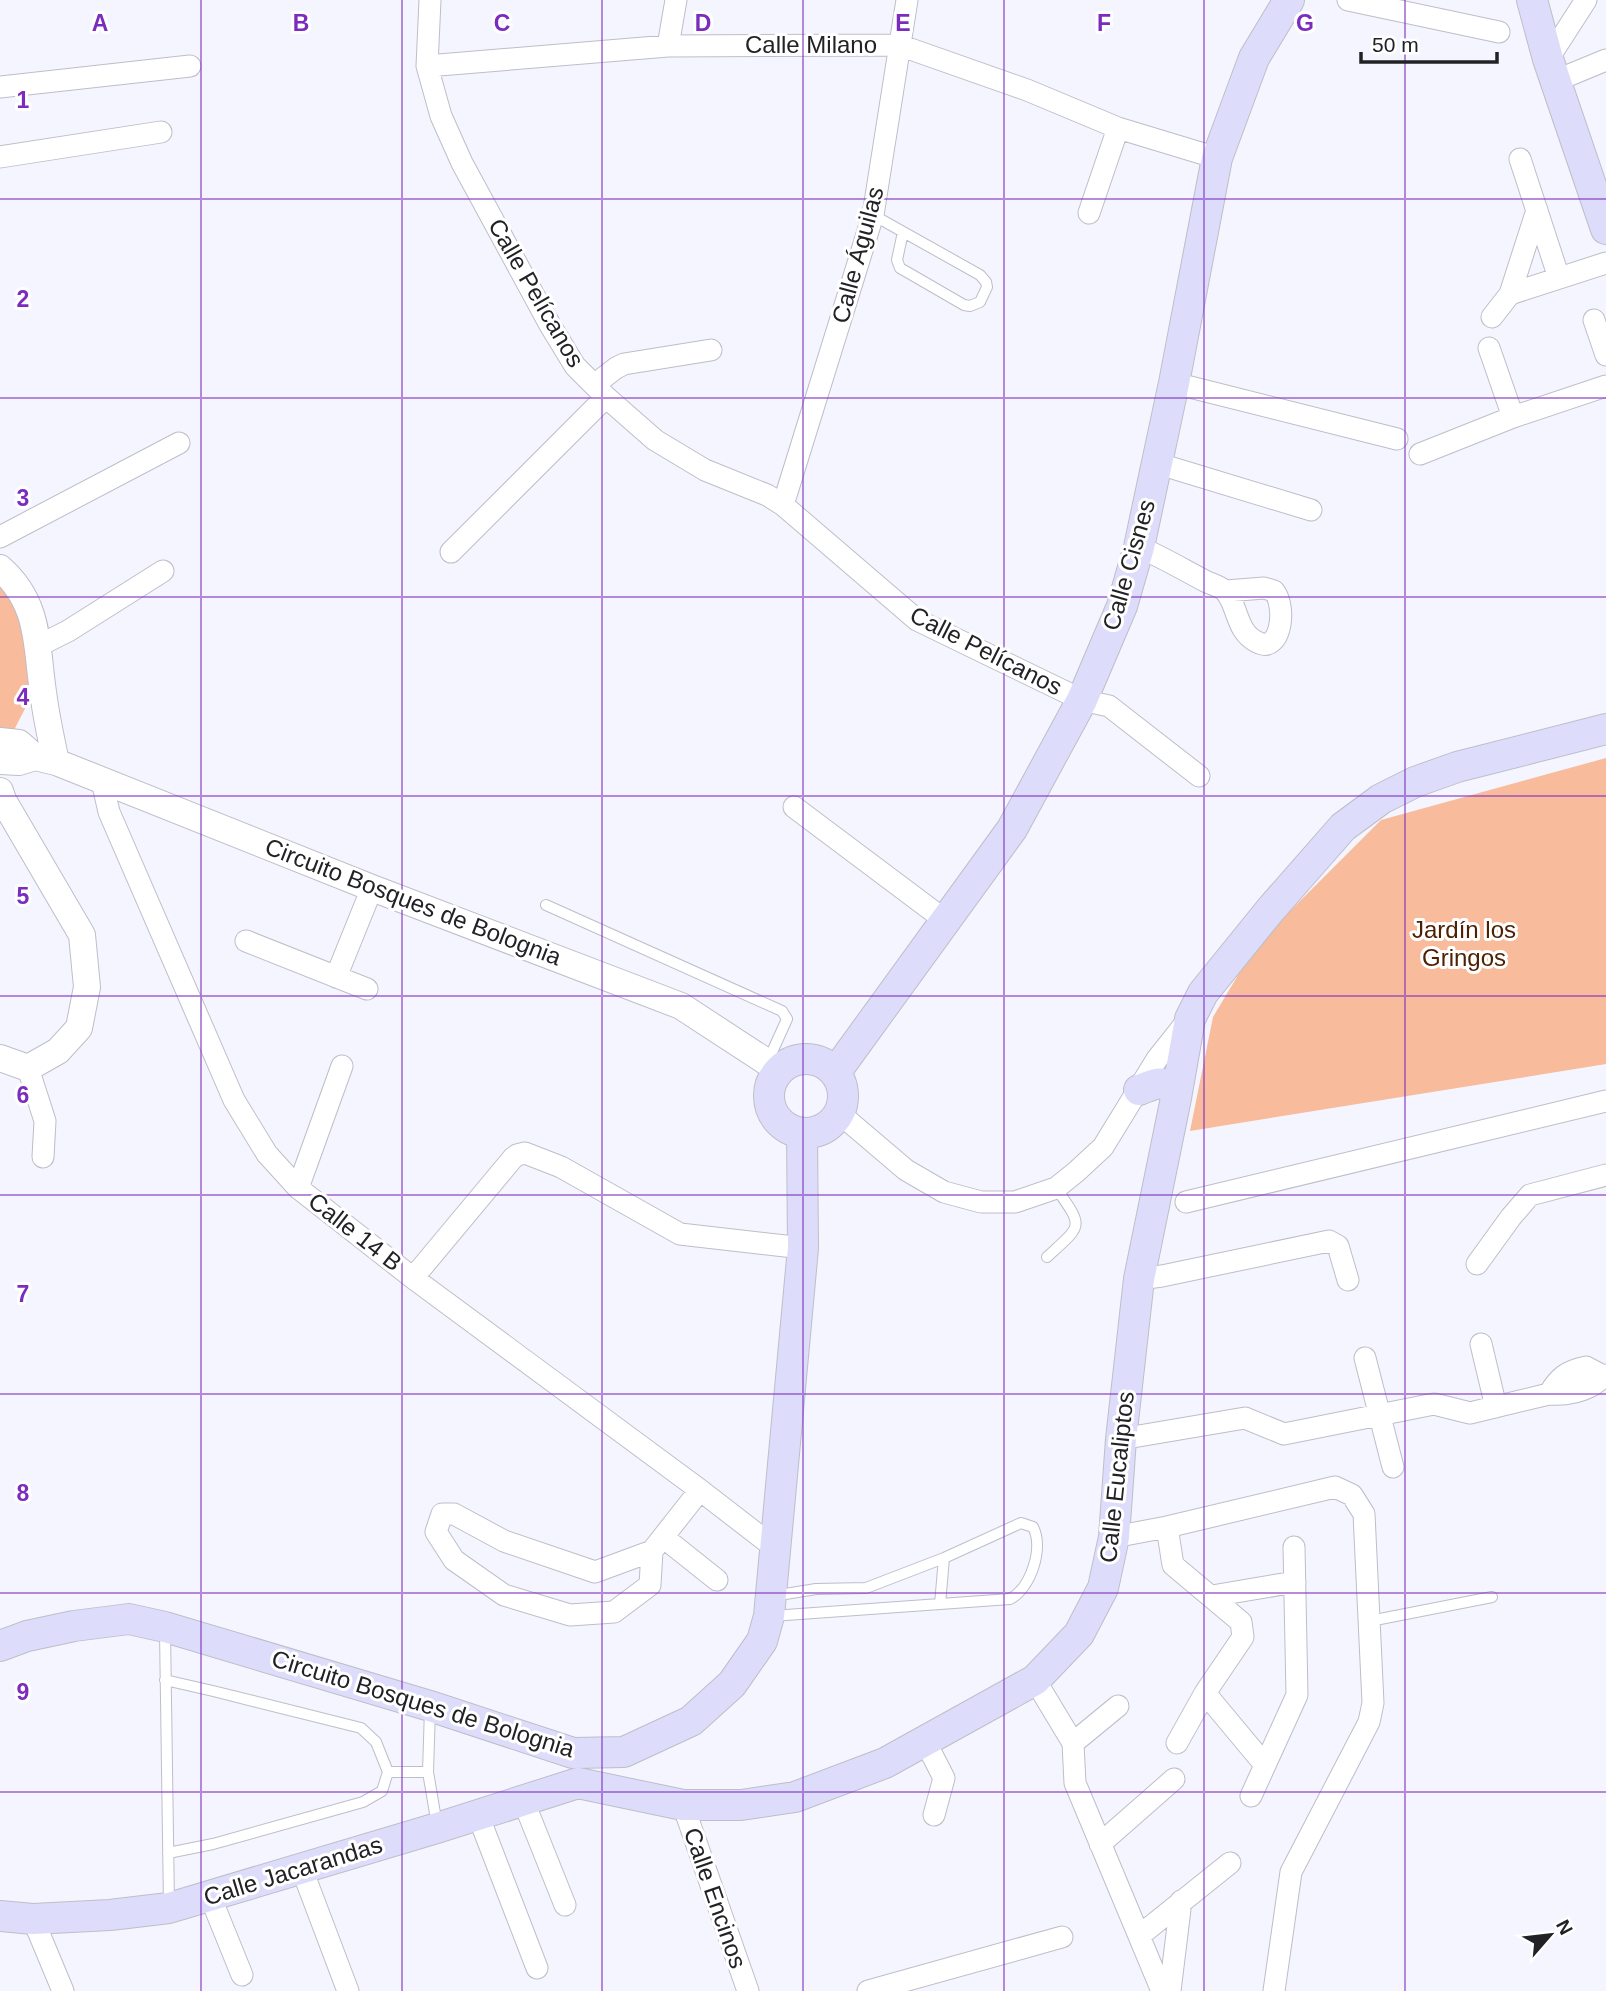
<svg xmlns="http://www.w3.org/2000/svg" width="1606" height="1991" font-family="Arial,sans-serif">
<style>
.green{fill:#f8bb9b}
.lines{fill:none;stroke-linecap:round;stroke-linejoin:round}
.service-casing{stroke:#bdbec8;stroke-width:12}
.minor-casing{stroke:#bdbec8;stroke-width:23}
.tertiary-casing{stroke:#bdbec8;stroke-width:28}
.secondary-casing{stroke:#bdbec8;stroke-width:32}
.service{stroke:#fff;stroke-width:10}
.minor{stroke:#fff;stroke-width:21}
.tertiary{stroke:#fff;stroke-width:26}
.secondary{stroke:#ddddfb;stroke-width:30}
.grid{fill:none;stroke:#7b2cbf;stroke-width:2;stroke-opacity:0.55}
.labels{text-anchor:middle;stroke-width:6;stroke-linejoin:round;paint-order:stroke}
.street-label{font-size:24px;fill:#222226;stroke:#fff}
.park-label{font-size:24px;fill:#4e2104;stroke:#fff}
.grid-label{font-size:23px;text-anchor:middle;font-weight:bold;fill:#7b2cbf;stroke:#fff;stroke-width:6;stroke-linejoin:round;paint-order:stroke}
</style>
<rect width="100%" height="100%" fill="#f4f5ff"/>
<path class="green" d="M0,558L23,582L36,687L12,734L0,733Z
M1606,758V1064L1190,1131L1213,1017L1256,945L1381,820Z"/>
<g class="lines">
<defs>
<path id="service" d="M873,215L980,275L986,282L987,287L980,302L970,306L964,305L900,268L897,260L903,232
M546,905L782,1011L787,1019L768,1061
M1047,1257C1083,1224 1084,1228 1056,1188
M940,1604L944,1558
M772,1616L1010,1599C1031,1588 1044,1548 1033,1527L1021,1523L944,1558L866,1588L816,1589L773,1596
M1370,1621L1492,1597
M165,1631L169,1905
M165,1680L213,1691L361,1728L376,1742L388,1772L382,1791L363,1802L213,1844L168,1853
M430,1709L428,1772L437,1825
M388,1772H428"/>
<path id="minor" d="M430,0L427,66L441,116L462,163L550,325L575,366L606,397L655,440L705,470L767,495L783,505L917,620L1082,700L1109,706L1199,776
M1348,0L1499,32
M668,46L676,0
M1548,59L1586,0
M427,66L668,46L899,45L1027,90L1118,128L1217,158
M1555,81L1606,60
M0,87L190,66
M0,157L161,132
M1520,159L1559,278
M1089,213L1118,128
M1510,294L1606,263
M1492,317L1510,294L1537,210
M1594,320L1606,355
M1489,348L1513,417
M1174,383L1397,439
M594,385L616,368L624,364L711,350
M1420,454L1513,417L1606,386
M1156,463L1311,510
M783,505L873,215L907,0
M0,537L179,443
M1139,547C1162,557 1184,570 1207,582C1212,584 1222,587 1226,592C1238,606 1236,632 1257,642C1281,655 1287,607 1274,591L1264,588L1226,591
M451,552L606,397
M38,646L68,631L163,571
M102,781L109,812L234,1100L267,1154L298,1188L413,1278L700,1490L775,1548
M794,807L946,921
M246,941L367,989
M336,977L372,888
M28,1068L45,1121L43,1157
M839,1113L906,1170L944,1192L981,1202H1015L1056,1188L1076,1172L1103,1147L1157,1059L1188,1020
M298,1188L342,1066
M1186,1202L1606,1101
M1477,1264L1511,1217L1530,1195L1606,1175
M413,1278L513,1158L517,1155L525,1153L561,1167L680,1234L803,1248
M1139,1279L1162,1276L1329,1241L1338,1246L1348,1280
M1481,1344L1496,1407
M1365,1358L1393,1467
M1549,1394C1559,1377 1567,1371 1586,1367L1603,1376
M1121,1439L1245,1418L1284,1434L1434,1404L1470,1413L1549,1394C1564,1395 1578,1393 1591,1386C1597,1383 1601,1378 1606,1375
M1167,1527L1173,1565L1241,1622L1243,1637L1205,1693L1177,1743
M663,1537L717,1580
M1114,1537L1167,1527L1335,1487L1352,1495L1364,1514L1373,1703L1369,1722L1291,1872L1274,1991
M652,1551L650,1585L614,1612L570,1615L504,1595L454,1560L436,1532L442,1514H454L504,1541L595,1572L652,1551L700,1490
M1212,1596L1295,1582
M1035,1680L1073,1743L1075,1783L1162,1991
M1205,1693L1265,1765
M925,1741L944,1778L934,1815
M1073,1743L1118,1706
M1251,1796L1297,1695L1294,1547
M523,1800L565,1905
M683,1805L748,1991
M478,1815L537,1968
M1100,1844L1174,1779
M300,1869L306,1880L348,1991
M210,1896L242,1975
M33,1919L63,1991
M1139,1936L1230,1863
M868,1991L1062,1937
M1170,1991L1181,1901"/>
<path id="tertiary" d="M0,568C40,603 36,644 43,692C46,716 51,739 56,762
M0,741L19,743L35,757L56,762L372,888L681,1006L779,1070
M0,761L19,762L35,757
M0,791L3,800L82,935L87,987L79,1028L58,1051L28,1068L0,1058"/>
<path id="secondary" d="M1532,0L1548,59L1606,229
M769 1096a37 37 0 1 1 74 0a37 37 0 1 1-74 0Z
M835,1073L1012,829L1082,700L1122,606L1139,547L1174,383L1217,158L1254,58L1289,0
M1139,1090C1155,1084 1162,1078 1175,1092L1176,1098
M0,1646L27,1636L74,1626L129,1619L165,1627L430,1706L573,1753L624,1752L691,1721L732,1684L762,1641L769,1616L803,1248L802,1133
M578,1783L683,1805H741L795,1797L885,1763L1035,1680L1079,1634L1103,1588L1114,1537L1121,1439L1139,1279L1176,1098L1190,1019L1203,993L1271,909L1343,827L1381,799L1415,782L1457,767L1606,729
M0,1916L33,1919L110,1915L169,1908L437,1828L578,1783"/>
</defs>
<use href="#service" class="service-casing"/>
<use href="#minor" class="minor-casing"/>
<use href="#tertiary" class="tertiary-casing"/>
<use href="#secondary" class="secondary-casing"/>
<use href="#service" class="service"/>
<use href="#minor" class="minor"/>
<use href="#tertiary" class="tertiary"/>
<use href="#secondary" class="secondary"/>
</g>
<path class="grid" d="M201,0V1991M402,0V1991M602,0V1991M803,0V1991M1004,0V1991M1204,0V1991M1405,0V1991M0,199H1606M0,398H1606M0,597H1606M0,796H1606M0,996H1606M0,1195H1606M0,1394H1606M0,1593H1606M0,1792H1606"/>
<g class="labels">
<g class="street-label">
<text x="811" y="53">Calle Milano</text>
<text transform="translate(858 255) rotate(-75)" y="8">Calle Águilas</text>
<text transform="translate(536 293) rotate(60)" y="8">Calle Pelícanos</text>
<text transform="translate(1129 565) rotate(-74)" y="8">Calle Cisnes</text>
<text transform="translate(986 651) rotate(27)" y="8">Calle Pelícanos</text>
<text transform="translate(413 902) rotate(21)" y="8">Circuito Bosques de Bolognia</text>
<text transform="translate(355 1232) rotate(38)" y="8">Calle 14 B</text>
<text transform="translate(1117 1477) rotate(-84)" y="8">Calle Eucaliptos</text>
<text transform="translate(423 1704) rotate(17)" y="8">Circuito Bosques de Bolognia</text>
<text transform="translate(293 1871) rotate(-17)" y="8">Calle Jacarandas</text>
<text transform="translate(715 1898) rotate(71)" y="8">Calle Encinos</text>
</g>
<g class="park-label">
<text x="1464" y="938">Jardín los<tspan x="1464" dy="28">Gringos</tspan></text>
</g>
</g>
<g class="grid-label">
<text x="100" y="31">A</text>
<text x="301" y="31">B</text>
<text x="502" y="31">C</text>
<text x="703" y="31">D</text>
<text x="903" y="31">E</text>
<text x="1104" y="31">F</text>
<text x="1305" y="31">G</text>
<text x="23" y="108">1</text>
<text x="23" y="307">2</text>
<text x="23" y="506">3</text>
<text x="23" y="705">4</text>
<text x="23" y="904">5</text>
<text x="23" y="1103">6</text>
<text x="23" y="1302">7</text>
<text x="23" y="1501">8</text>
<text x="23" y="1700">9</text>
</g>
<g transform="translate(1550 1935) rotate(62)" stroke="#ffffff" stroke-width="5" paint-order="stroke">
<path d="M0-5L12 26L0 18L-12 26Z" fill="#222226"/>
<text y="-10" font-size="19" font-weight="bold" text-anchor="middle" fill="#222226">N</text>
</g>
<path d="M1361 52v10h136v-10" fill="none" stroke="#222226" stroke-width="3.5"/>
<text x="1372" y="52" font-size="21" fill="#222226" stroke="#ffffff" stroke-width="5" paint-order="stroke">50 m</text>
</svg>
